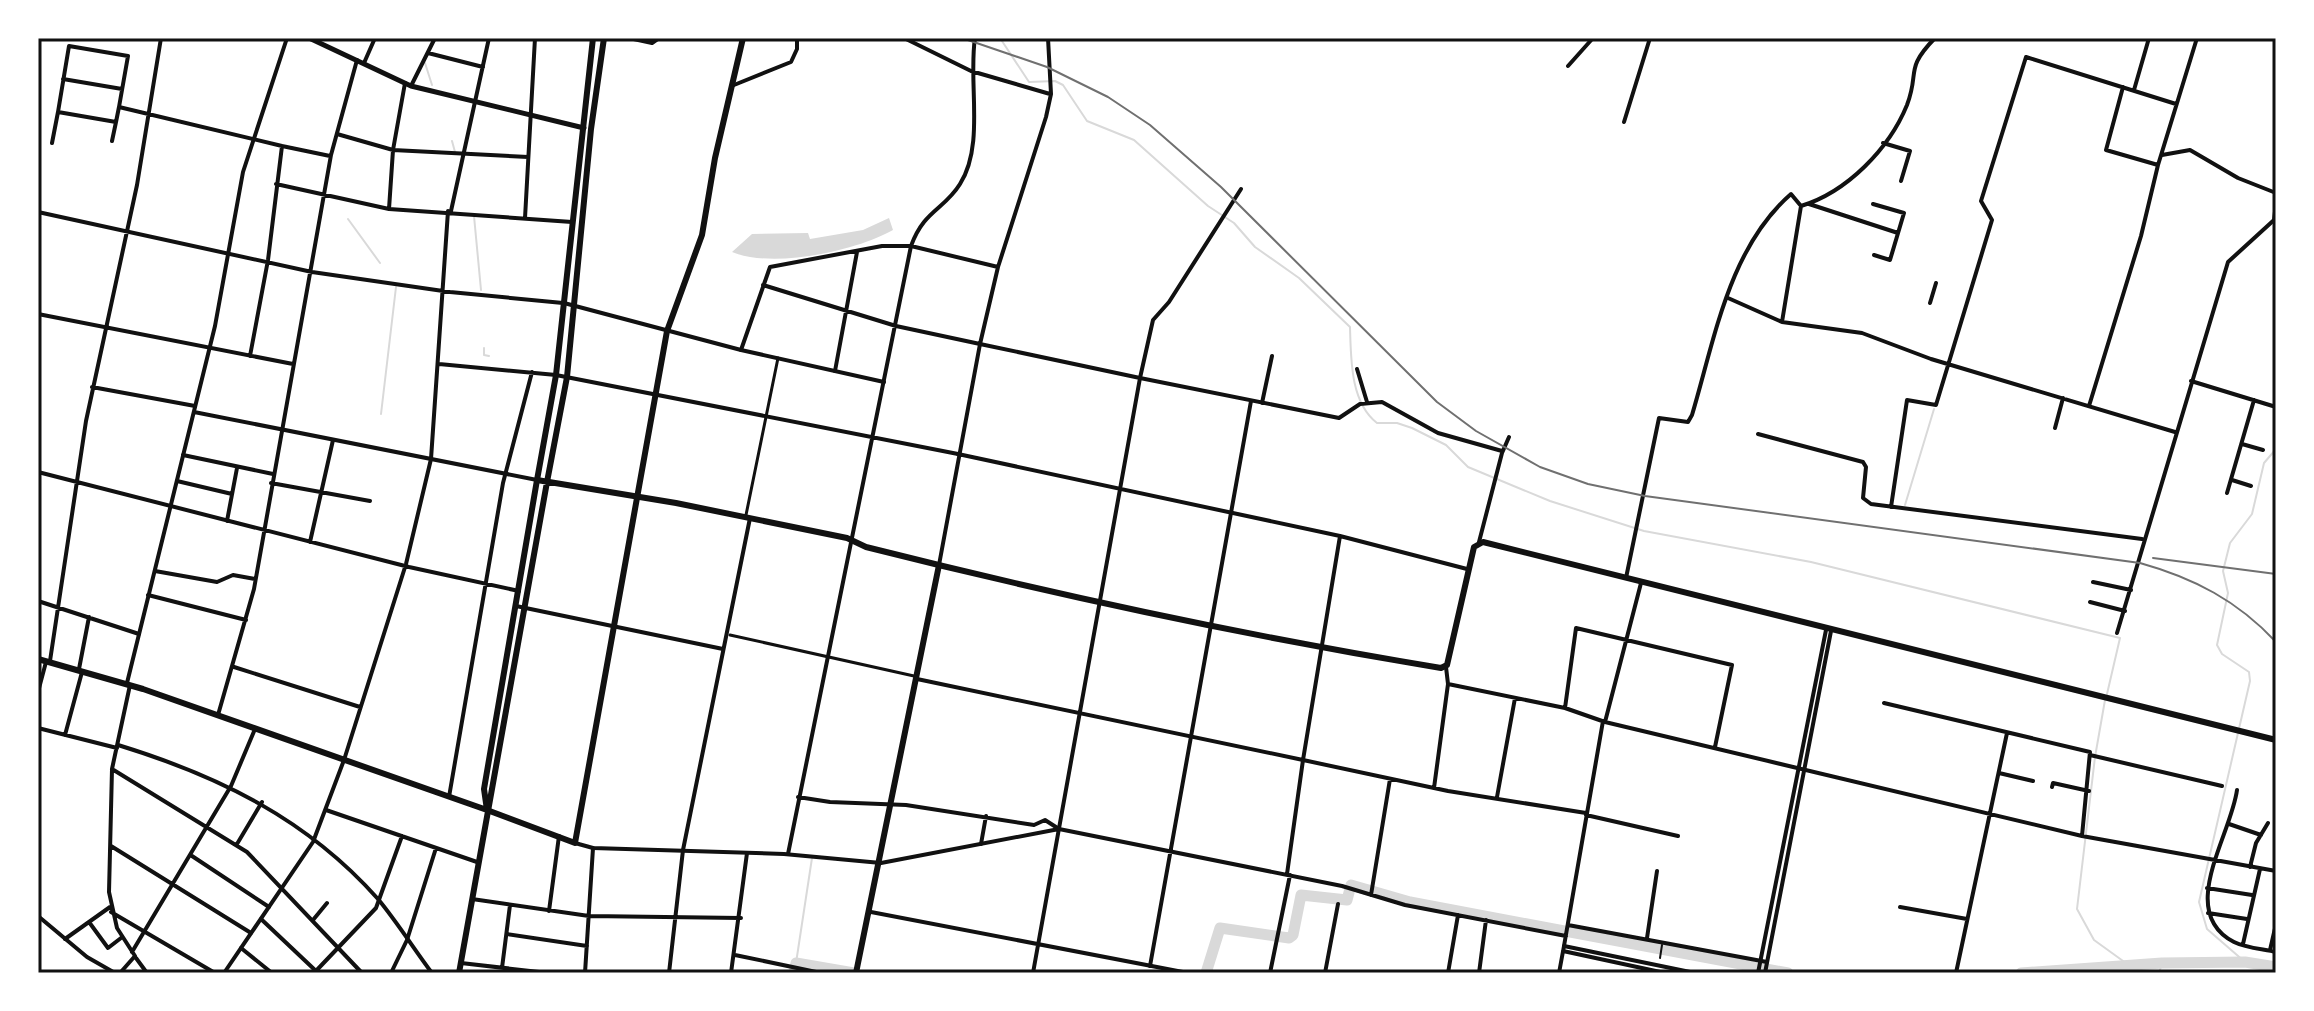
<svg xmlns="http://www.w3.org/2000/svg" width="2314" height="1011" font-family="'Nunito Sans',sans-serif">
<style>
.water{fill:#d9d9d9}
.lines{fill:none;stroke-linecap:round;stroke-linejoin:round}
.stream{stroke:#d9d9d9;stroke-width:2}
.river{stroke:#d9d9d9;stroke-width:11}
.service{stroke:#111;stroke-width:2}
.pedestrian{stroke:#111;stroke-width:3}
.minor{stroke:#111;stroke-width:4}
.tertiary{stroke:#111;stroke-width:4}
.secondary{stroke:#111;stroke-width:5}
.primary{stroke:#111;stroke-width:6}
.trunk{stroke:#111;stroke-width:6}
.rail{stroke:#707070;stroke-width:2}
.neatline{fill:none;stroke:#111;stroke-width:3}
</style>
<rect width="100%" height="100%" fill="#fff"/>
<path class="water" d="M889,218L893,230C856,251 773,269 732,252L752,234L808,233L810,239L863,230Z"/>
<g class="lines">
<path class="stream" d="M1000,38L1029,82L1055,81L1063,85L1087,121L1134,140L1208,206L1234,223L1255,247L1299,278L1350,327C1351,358 1350,402 1377,423H1397L1412,428L1446,445L1468,467L1550,501L1644,531L1811,562L2120,638L2107,694
M425,63L432,85
M452,141L455,152
M474,216L481,290
M348,219L380,263
M38,324L39,318
M484,348V355L489,356
M381,414L396,287
M1905,505L1934,409
M2105,700L2095,757L2077,909L2094,940L2130,966
M2245,962L2207,929L2199,902L2250,681L2249,672L2222,654L2217,645L2228,593L2223,571L2230,543L2252,514L2264,463L2276,449
M796,963L812,858
M2159,973L2162,963"/>
<path class="river" d="M794,973L796,963L854,973
M1206,973L1220,928L1289,938L1293,935L1301,895L1347,900L1351,885L1410,902L1788,973
M2021,973L2162,963L2245,962L2276,967"/>
<path class="service" d="M1660,958L1662,945"/>
<path class="pedestrian" d="M746,515L778,358
M730,635L914,676"/>
<path class="minor" d="M904,38L971,71L1050,94
M428,53L483,67
M364,63L375,38
M1568,66L1593,38
M63,79L122,89
M734,85L791,62L797,49V38
M411,86L435,38
M2134,90L2149,38
M119,107L116,122L58,112L69,46L128,56L119,107L282,146L268,260L250,356
M1624,122L1650,38
M337,134L393,150L528,157
M112,141L116,122
M52,143L58,112
M1883,143L1910,151L1901,181
M282,146L330,156
M2162,155L2190,150L2238,178L2276,193
M2158,165L2197,38
M276,184L389,209L572,222
M1241,189L1169,302L1153,320L1140,378L1339,418L1360,404L1382,402L1438,433L1502,451
M1809,204L1898,233
M1873,204L1904,213L1890,260L1874,255
M389,209L393,150L405,83
M451,211L489,38
M38,212L312,272L450,292L563,303
M525,218L535,38
M763,285L896,326L980,344L998,267L1046,117L1051,94L1048,38
M1728,298L1782,322L1862,333L1931,359L2175,432
M1930,303L1936,283
M38,314L293,364
M1782,322L1801,206
M741,350L770,267L882,246H911L998,267
M439,364L556,375L958,454
M1357,369L1367,402
M835,371L857,252
M2191,381L2276,407
M92,387L195,406
M1262,403L1272,356
M2089,406L2141,236L2158,165L2106,150L2123,87
M2055,428L2063,398
M1758,434L1863,462L1866,467L1863,498L1871,504L2142,539
M2242,444L2263,450
M183,455L273,474
M38,472L409,567L519,591
M2232,480L2251,486
M177,481L232,494
M271,483L370,501
M2227,493L2254,400
M1891,507L1907,400L1936,405L1992,220L1981,201L2026,57L2176,104
M227,521L237,468
M310,542L333,440
M1479,542L1502,453L1509,437
M155,571L217,582L233,575L255,579
M1626,578L1659,418L1688,422L1692,415C1715,338 1729,248 1791,194L1801,206C1847,192 1889,149 1907,105C1920,71 1904,70 1935,38
M2093,582L2131,590
M148,595L246,620
M38,601L139,634
M2090,602L2125,611
M516,606L723,649
M2117,633L2228,262L2274,220L2276,203
M50,661L86,421L137,185L161,38
M234,667L360,707
M79,669L89,617
M1448,684L1565,708L1605,722L2082,836L2276,871
M38,692L46,662
M1884,703L2090,752L2082,836
M1565,708L1576,628L1732,665L1715,747
M218,715L254,589L331,155L357,60
M1605,722L1641,583
M38,728L117,748
M65,735L82,672
M2090,755L2222,786
M344,760L406,564L431,459L448,211
M112,769L247,852L362,973
M1999,773L2033,781
M2052,787L2053,783L2089,791
M1434,788L1448,684L1446,667
M2237,790C2231,836 2176,912 2234,942C2246,948 2263,949 2276,952
M449,797L503,483L532,372
M798,797L830,802L906,805L1034,825L1045,820L1059,829L1342,886L1405,905L1566,936
M1497,797L1515,698
M326,810L477,862
M1586,815L1678,836
M2229,824L2261,835
M237,844L262,802
M981,844L986,816
M111,846L251,933
M788,854L911,246C924,210 944,210 960,184C985,145 968,82 975,38
M192,856L269,907
M2250,867L2256,843L2268,823
M1287,874L1303,760L1448,791L1586,813
M2207,888L2252,895
M1371,895L1390,779
M472,899L589,916L741,918
M1900,907L1967,919
M549,911L559,836
M111,912L215,973
M2208,913L2247,919
M261,919L316,971
M313,920L327,903
M89,922L108,948L121,938
M1568,925L1767,962
M507,934L587,946
M1647,938L1657,871
M65,939L110,907
M2243,944L2260,869
M1564,946L1603,721
M241,948L272,973
M2270,950L2276,924
M132,952L231,786L255,729
M735,955L821,973
M136,958L147,973
M461,963L548,973
M1150,966L1251,401
M502,968L510,905
M120,973L135,956L117,928L109,892L112,769L130,685
M314,973L376,908L402,836
M391,973L407,940L436,848
M585,973L593,848
M669,973L683,850L750,518
M731,973L747,853
M1270,973L1290,875
M1325,973L1338,904
M1448,973L1458,915
M1479,973L1486,920
M1956,973L2007,733
M2162,973H2216"/>
<path class="tertiary" d="M629,38L652,43L659,38
M564,303L741,350L884,382
M194,412L537,480
M958,454L1340,536L1467,569
M939,565L980,344L1140,378L1033,973
M917,679L1303,760L1340,536
M127,683L215,326L243,172L287,38
M118,745C219,776 307,819 378,899C397,922 414,949 432,973
M575,843L593,848L784,854L881,863L1059,829
M871,912L1188,973
M38,916L87,957L115,973
M1563,951L1665,973
M224,973L313,842L344,760
M1559,973L1564,946L1695,973
M1758,973L1826,630
M1765,973L1831,631"/>
<path class="secondary" d="M309,38L411,86L584,128"/>
<path class="primary" d="M537,480L556,375L593,38
M547,482L567,377L591,129L604,38
M487,810L575,843L667,331L702,235L715,158L743,38
M856,973L939,565"/>
<path class="trunk" d="M38,659L143,689L487,810
M487,810L484,789L537,480L676,503L847,538L866,547C1056,595 1247,636 1441,668L1447,665L1474,547L1483,542L2276,740
M459,973L547,482"/>
<path class="rail" d="M962,38L1047,67L1108,97L1150,125L1221,187L1437,402L1476,431L1540,467L1588,484L1645,496L2140,563C2194,578 2238,601 2276,642
M2153,558L2276,574"/>
</g>
<rect width="2314" height="1011" fill="none" stroke="#ffffff" stroke-width="80"/>
<rect x="40" y="40" width="2234" height="931" class="neatline"/>
</svg>
